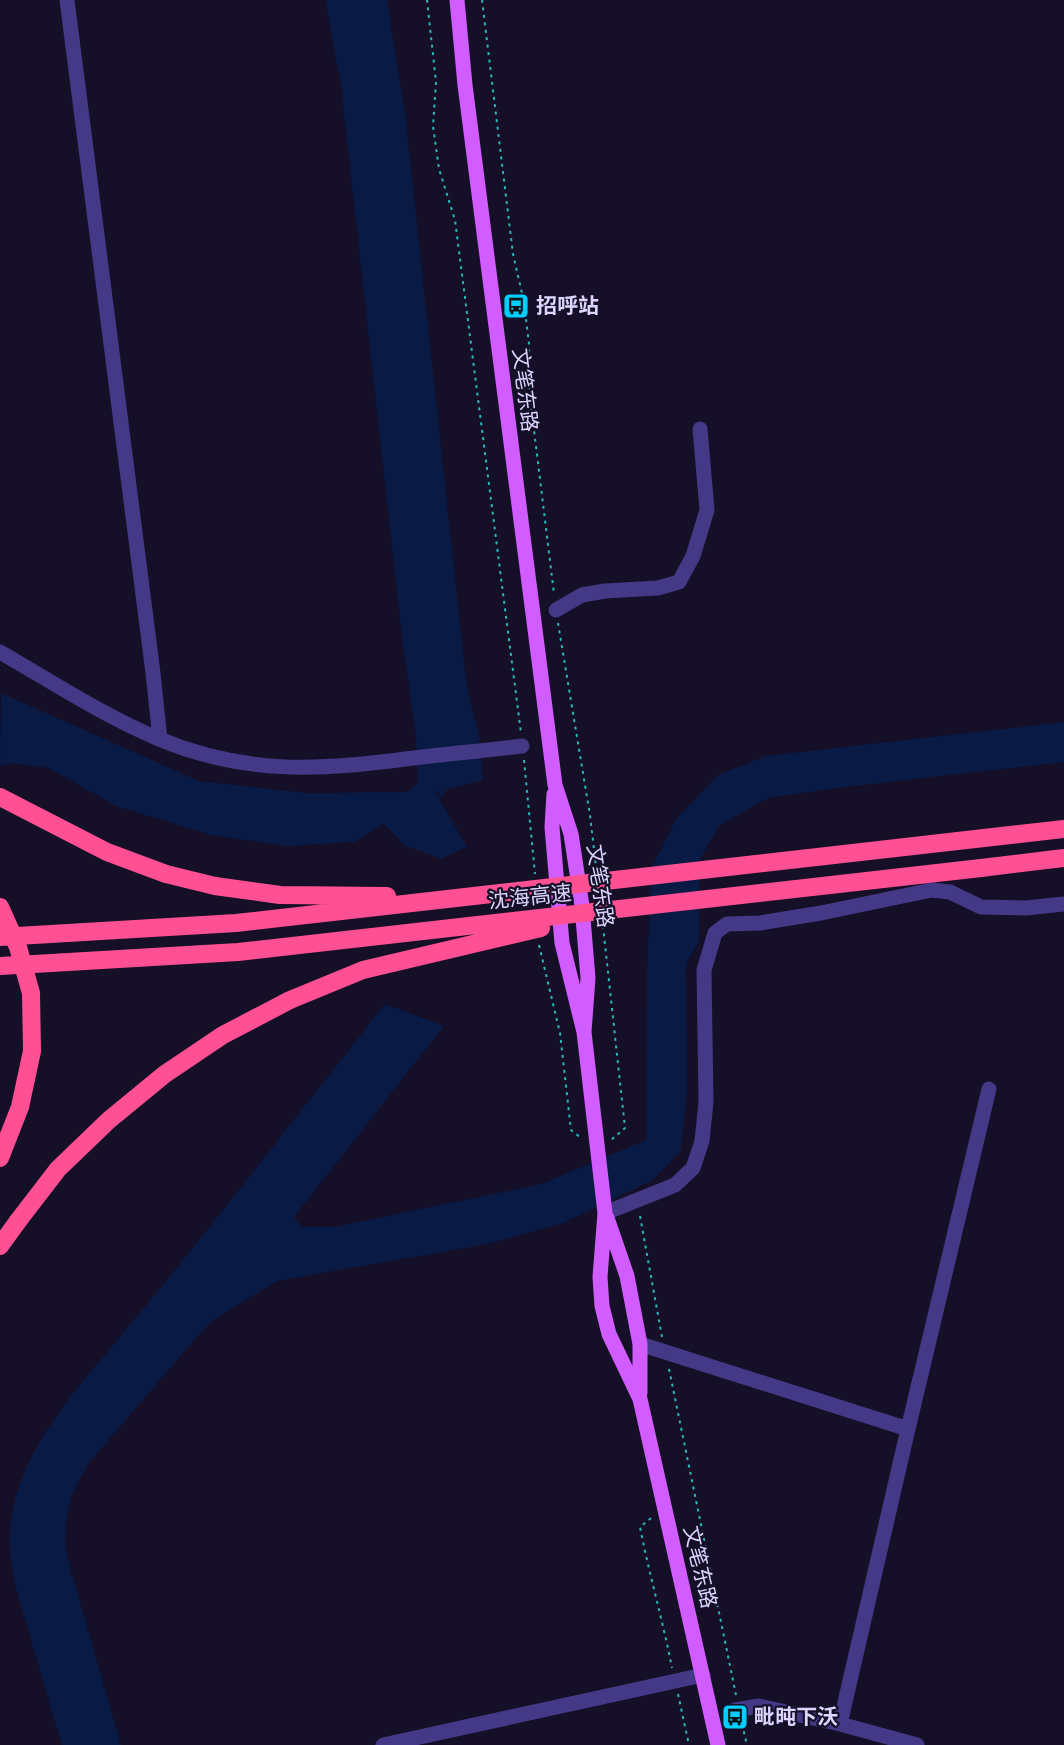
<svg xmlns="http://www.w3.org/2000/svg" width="1064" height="1745" font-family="Quicksand,'Noto Sans SC',sans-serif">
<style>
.water{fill:#091a45}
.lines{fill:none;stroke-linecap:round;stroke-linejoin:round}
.stream{stroke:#091a45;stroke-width:4.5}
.path{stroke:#2db6ba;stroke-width:2;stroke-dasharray:3 4.5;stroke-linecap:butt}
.minor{stroke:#433986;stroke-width:15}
.major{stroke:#d15cff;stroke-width:15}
.highway{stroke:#ff5093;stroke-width:18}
.highway-bridge{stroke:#ff5093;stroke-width:18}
.labels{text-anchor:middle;stroke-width:4.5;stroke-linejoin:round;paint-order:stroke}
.poi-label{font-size:21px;font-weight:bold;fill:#ddd5ff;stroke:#150f27;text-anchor:start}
.street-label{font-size:21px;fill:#ddd5ff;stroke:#150f27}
</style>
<rect width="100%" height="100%" fill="#150f27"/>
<path class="water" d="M325,0H387L405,113L467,689L479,734L483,780L435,792L467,847L441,859L404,845L384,824L354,842L286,846L211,835L116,806L49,768L11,763L0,766L1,693L199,781L306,793L407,792L418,782L416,735L402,637L341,86Z
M1064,722V762L837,788L768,798L719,826L699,861V941L686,964L687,1091L681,1150L653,1180L563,1223L488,1244L277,1281L213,1320L201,1332L88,1464L79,1480L71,1497L67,1517L65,1537L68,1560L121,1745H62C51,1709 41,1673 30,1636C20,1602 7,1566 10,1530C16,1458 64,1404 108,1351C139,1314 170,1276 200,1239C262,1161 323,1082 385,1004L444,1026L294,1217L302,1227H335L541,1184L646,1140L647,970L652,867L677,818L718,775L766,756Z"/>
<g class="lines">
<path class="stream" d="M436,801L447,786"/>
<path class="path" d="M427,0L436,82L433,126L439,169L455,220L521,733
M482,0L513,254L524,302L529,344L530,397L554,594
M558,623L590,815L596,867
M524,760L535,874
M603,926L625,1128L611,1140
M539,945L560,1033L571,1130L581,1138
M640,1216L662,1337
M669,1369L736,1695
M651,1518L640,1527C649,1574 663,1621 672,1668
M678,1694L689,1745
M742,1724L747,1745"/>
<path class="minor" d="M67,0L153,673L160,739
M556,610L582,595L605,591L658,588L679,582L693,556L707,510L700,429
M0,652C52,682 104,716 159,739C243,774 318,771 405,759C444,754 483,751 522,746
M605,1213L675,1185L693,1168L702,1141L706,1102L704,970L715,933L727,924L760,923L821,913L932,890L950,892L981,907L1026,908L1064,904
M640,1344L908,1429L989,1089
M735,1710L759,1706L840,1724L917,1745
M840,1724L908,1429
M383,1745L703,1675"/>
<path class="major" d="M457,0L465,85L555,785L571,834L582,906L588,978L584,1032
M554,794L552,827L562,943L584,1032L605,1213L600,1277L602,1306L609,1334L640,1399L718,1745
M607,1218L627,1276L640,1344V1393"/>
<path class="highway" d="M984,838L1064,829
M981,868L1064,858
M0,907L18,947L31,993L32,1051L20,1107L0,1158
M0,1246L18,1221"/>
<path class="highway-bridge" d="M0,797L107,852L166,874L215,886L280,895L387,896
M0,937L236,923L984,838
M0,966L238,952L981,868
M18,1221L58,1169L109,1120L165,1074L223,1035L290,1000L363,970L541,928"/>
</g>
<defs>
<symbol id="bus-square" viewBox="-11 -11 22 22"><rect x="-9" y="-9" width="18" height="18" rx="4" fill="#01ceff" stroke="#150f27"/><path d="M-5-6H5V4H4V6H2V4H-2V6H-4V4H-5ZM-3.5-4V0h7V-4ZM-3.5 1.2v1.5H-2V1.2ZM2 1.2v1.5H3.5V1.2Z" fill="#111"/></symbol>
</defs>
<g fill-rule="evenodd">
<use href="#bus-square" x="501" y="291" width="30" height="30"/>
<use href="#bus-square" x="720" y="1702" width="30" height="30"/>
</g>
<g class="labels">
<g class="poi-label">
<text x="536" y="313">招呼站</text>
<text x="754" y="1724">毗旽下沃</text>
</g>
<g class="street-label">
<text transform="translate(525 390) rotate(83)" y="7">文笔东路</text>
<text transform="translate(600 886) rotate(82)" y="7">文笔东路</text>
<text transform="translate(530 897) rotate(-6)" y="7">沈海高速</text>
<text transform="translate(700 1567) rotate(77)" y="7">文笔东路</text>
</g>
</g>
</svg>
